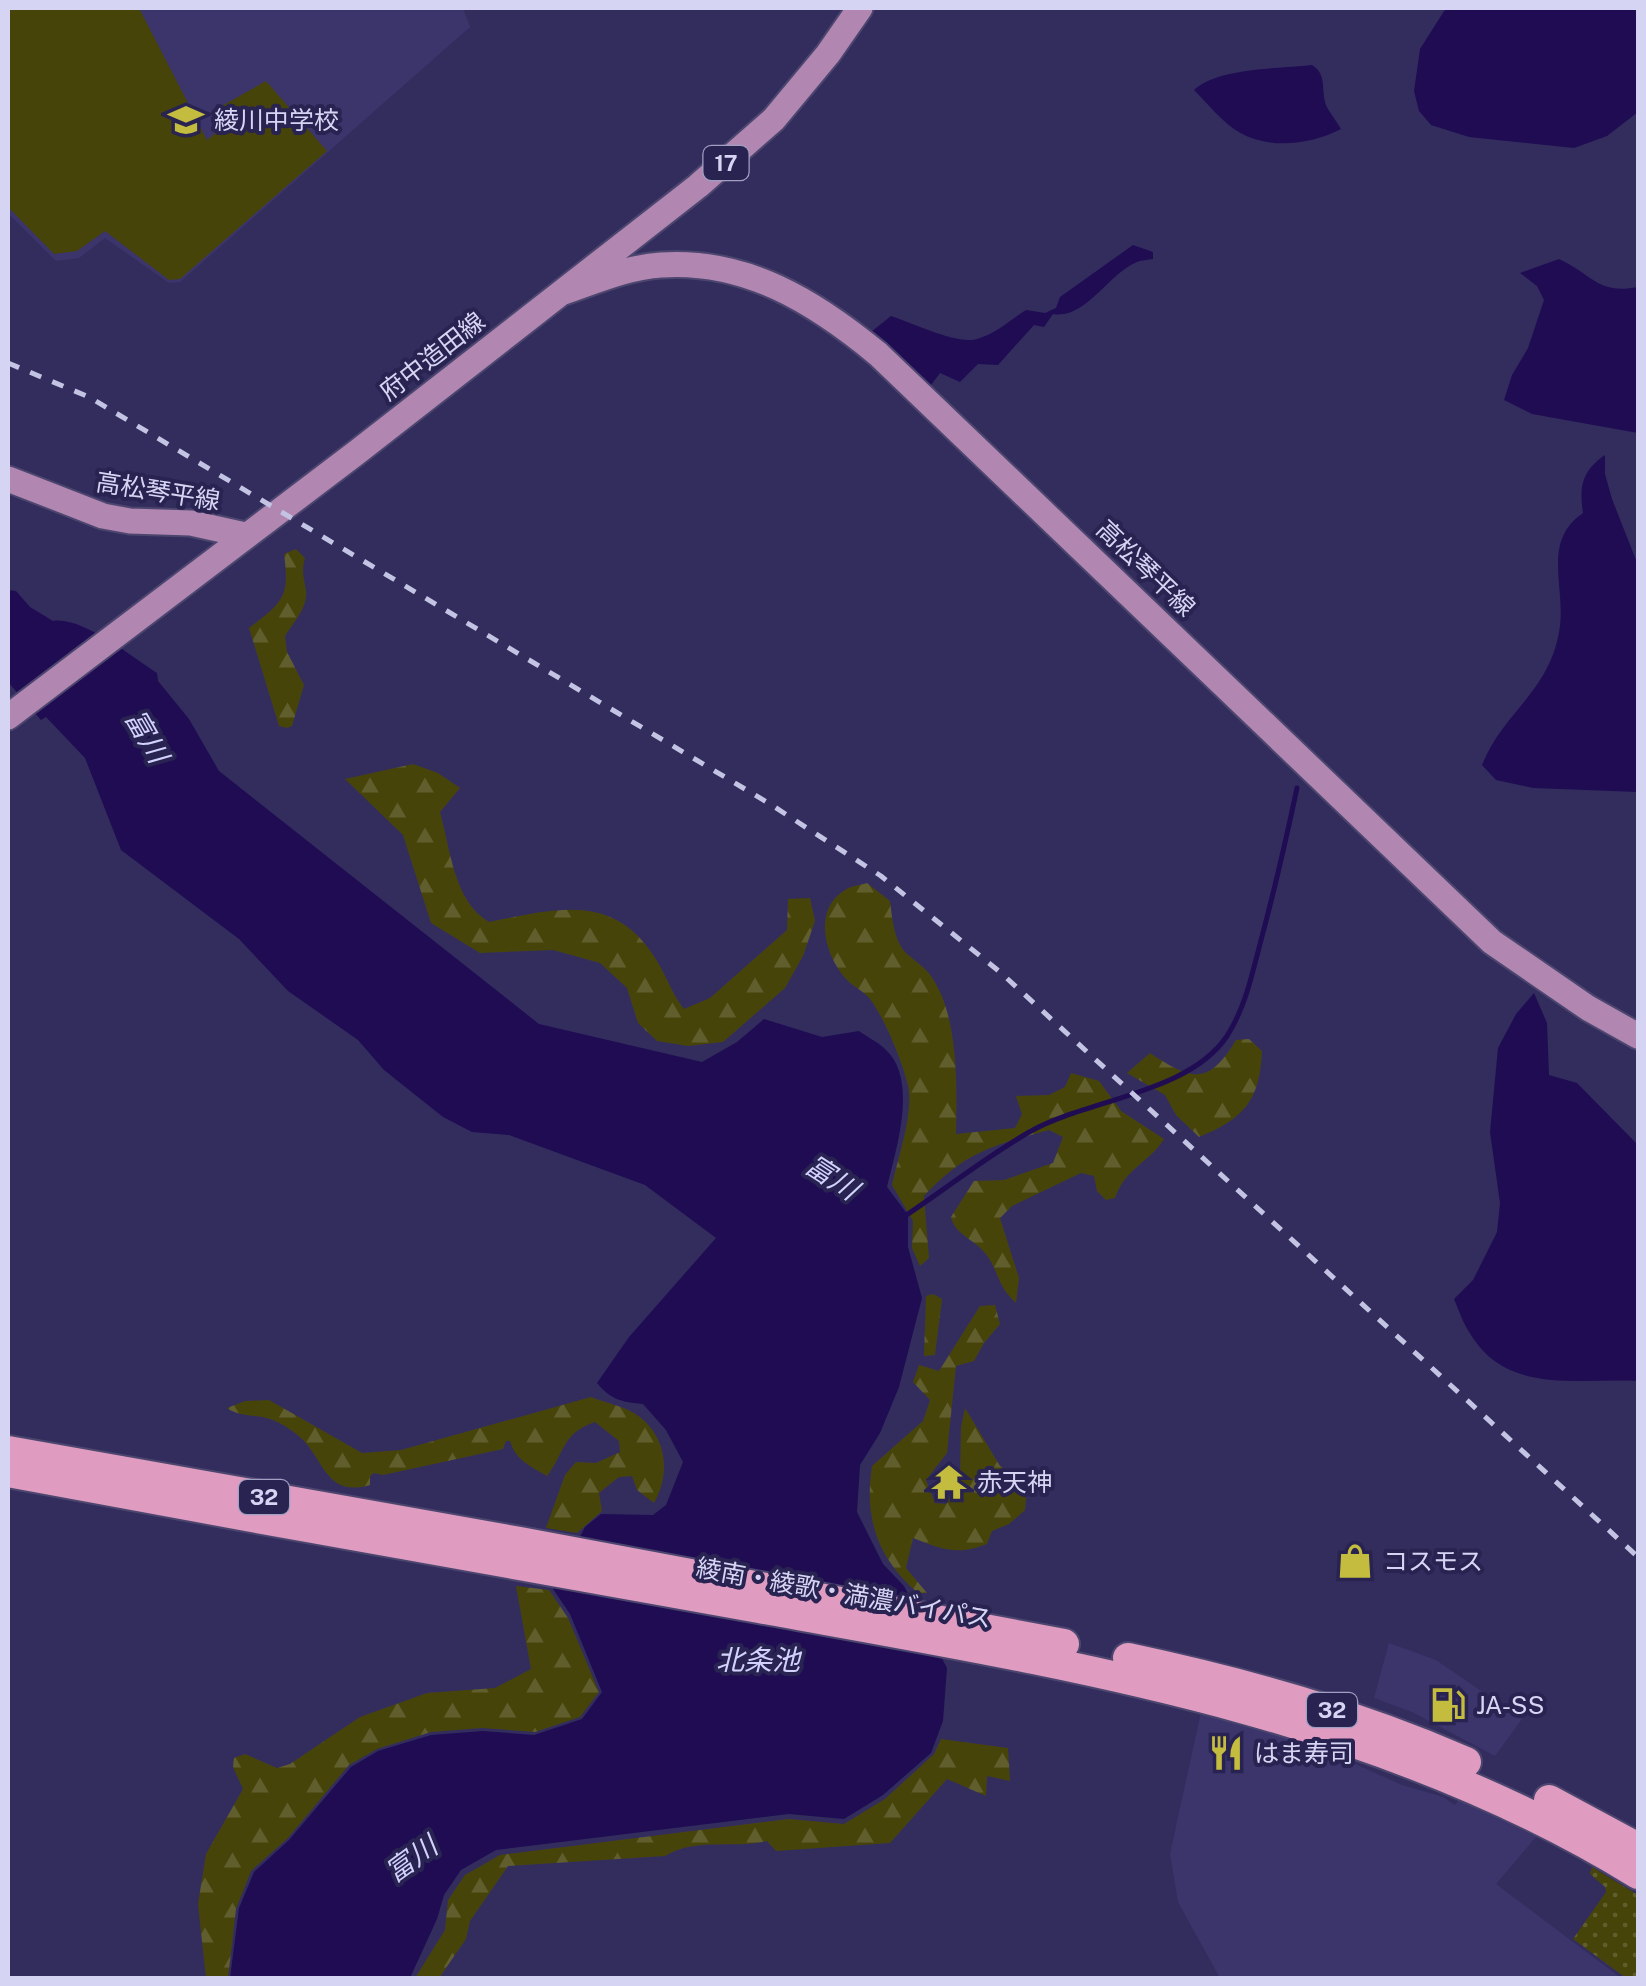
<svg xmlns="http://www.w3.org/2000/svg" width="1646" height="1986" font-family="'Public Sans','Noto Sans JP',sans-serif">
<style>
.built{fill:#3b356c}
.grass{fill:url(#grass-dots)}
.forest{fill:url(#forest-firs)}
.pitch{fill:#47440a}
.water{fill:#1f0c53}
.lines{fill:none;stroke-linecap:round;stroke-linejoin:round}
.stream{stroke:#1f0c53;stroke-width:5}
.major-casing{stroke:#4c466f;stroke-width:29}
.highway-casing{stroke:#4c466f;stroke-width:34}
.major{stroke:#b187b2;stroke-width:25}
.highway{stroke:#df9cc0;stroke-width:30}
.rail{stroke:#c3c3e3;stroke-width:5;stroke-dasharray:12 12;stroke-linecap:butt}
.labels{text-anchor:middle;stroke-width:8;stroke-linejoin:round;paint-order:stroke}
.shield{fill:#292352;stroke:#a1a0c3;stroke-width:2.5}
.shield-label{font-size:22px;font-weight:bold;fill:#d5d5f3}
.poi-label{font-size:25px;fill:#d5d5f3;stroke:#292352;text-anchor:start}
.street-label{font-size:25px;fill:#d5d5f3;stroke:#292352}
.water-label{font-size:28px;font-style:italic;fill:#d2d2fd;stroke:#292352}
</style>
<defs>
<pattern id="grass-dots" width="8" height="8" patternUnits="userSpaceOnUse" patternTransform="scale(2.5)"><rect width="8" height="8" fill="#47440a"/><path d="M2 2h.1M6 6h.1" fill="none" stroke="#615e2e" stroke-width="1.8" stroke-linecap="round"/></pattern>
<pattern id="forest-firs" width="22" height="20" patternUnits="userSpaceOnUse" patternTransform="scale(2.5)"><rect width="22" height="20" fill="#47440a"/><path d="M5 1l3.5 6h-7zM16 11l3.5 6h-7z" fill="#615e2e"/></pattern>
</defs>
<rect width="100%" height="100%" fill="#332d5e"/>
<path class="built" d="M8,8H463L470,27L180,282L169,283L105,238L79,258L56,261L8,213Z
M1389,1643L1436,1660L1522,1719L1495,1756L1412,1712L1374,1698Z
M1201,1712L1317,1747L1402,1785L1443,1797L1455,1805L1459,1800L1536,1837L1496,1884L1621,1978H1220L1178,1902L1170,1854Z"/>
<path class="grass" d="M1592,1867L1638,1895V1978H1626L1573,1939L1606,1892L1605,1887L1590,1874Z"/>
<path class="forest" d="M296,549L305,558C301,572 304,577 306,591C308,607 293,623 285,636L287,652L304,685L292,726L287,728L279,726L249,628C283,602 290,597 284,554Z
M413,764L438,773L460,788L440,812C450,848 454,902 489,922C556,909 615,891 657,961C667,977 672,994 684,1009L710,998L787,930L788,899L810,898L815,921L803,956L785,988L723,1042L688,1046L657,1041L638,1023L627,988L600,963L553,950L480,953L431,923L403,835L345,779Z
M867,883L890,901C892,917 894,941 906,953C924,969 929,968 941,994C958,1034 957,1091 956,1134L1015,1128L1022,1114L1016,1096L1049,1095L1065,1087L1071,1073L1099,1081L1121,1111L1164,1139C1149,1163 1126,1167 1115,1198L1106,1200L1097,1191L1094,1176L1081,1173L1012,1206L1000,1218L1019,1278L1016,1303C996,1285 999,1270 985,1253C974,1239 955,1235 951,1217L974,1181L1004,1180L1053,1163L1063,1137L1049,1130C992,1146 966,1151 924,1196L929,1258L920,1266L912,1248L913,1221L892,1185C898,1158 914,1112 908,1085C902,1061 885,1019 870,999C864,991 853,987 846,979C825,956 812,910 845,890C850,886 861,885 867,883Z
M1249,1039L1262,1051C1260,1100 1244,1119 1199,1137L1176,1115L1165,1095L1127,1073L1150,1053C1191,1080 1208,1087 1236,1040Z
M933,1294L942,1299L935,1355L924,1356L926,1296Z
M995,1305L1000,1324L984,1343L974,1361L956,1366L947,1453L926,1480L935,1503L946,1504L960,1478L961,1427L965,1408L1000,1466L1014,1475L1027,1489L1025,1510L1009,1524L992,1531L987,1544C957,1556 941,1549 913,1538L906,1568L927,1593H918C877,1558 864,1518 872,1466L923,1421L930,1400L913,1382L919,1365L939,1371L980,1306Z
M591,1397C605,1403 625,1406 637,1415C667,1436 671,1473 654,1503L637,1490L632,1476L619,1477L599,1493L602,1511L577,1533L546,1528L565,1475L576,1462L596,1463L620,1452L619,1441L595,1422C561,1434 566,1451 547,1476C532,1467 515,1460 510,1441H506L503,1449L383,1475L374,1473L370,1476V1485C329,1497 325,1465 305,1442C298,1434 283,1424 273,1420C258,1414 241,1418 227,1408L245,1401L269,1400L362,1453L401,1450Z
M516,1586L549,1590L568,1618L599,1692L580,1717L535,1732L482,1728L431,1732L377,1749L349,1765L288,1838L251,1871L236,1909L228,1978H206L198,1904L206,1854L243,1789L233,1767L234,1758L245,1754L277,1768L290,1764L360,1717L427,1693L495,1688L531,1669Z
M941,1739L1008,1748L1010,1781L987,1776L986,1796L947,1779L890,1843L776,1851L767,1841C733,1849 695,1837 665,1856L508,1866L470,1921L466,1939L439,1978H415L445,1930L448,1900L465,1875L500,1855L789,1819L844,1824L885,1799L934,1754Z"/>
<path class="pitch" d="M8,8H139L207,140L222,128L213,111L266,81L327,151L180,279L169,280L105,231L77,251L54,254L8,207Z"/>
<path class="water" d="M1446,8H1638V112L1607,136L1574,148L1469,137L1431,125L1419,111L1414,91L1420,49Z
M1312,65C1329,75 1319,93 1328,109C1332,116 1337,122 1341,129C1310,145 1266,151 1234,129C1220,119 1207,103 1194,90C1219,67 1279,69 1312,65Z
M1133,245L1153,252V259C1148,260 1142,260 1137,262C1109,273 1085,320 1053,314L1044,327L1034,325L998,365L978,364L960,382L940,373L928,389L871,332L891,316C912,323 958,345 977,339C996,334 1010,320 1026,310L1045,313L1056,308L1060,297Z
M1559,259C1592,274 1598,295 1638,287V433L1532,414L1504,400L1512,375L1528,348L1544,300L1537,286L1520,273Z
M1605,455V474L1612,499L1638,565V792L1533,788L1496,780L1482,765C1504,710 1551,692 1560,626C1565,585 1542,541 1583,513C1579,486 1582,471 1605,455Z
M8,590L16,591L30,607L53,621C82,616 133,658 157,673L158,681L189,719L219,771L539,1024L702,1062L737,1042L764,1019L822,1037L859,1031C867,1037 878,1042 885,1049C919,1079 896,1149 887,1187L908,1215V1247L922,1298L899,1387L880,1433L860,1465L857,1512L883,1564L904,1586L947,1668L943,1721L931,1753L883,1795L844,1819L789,1814L496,1850L461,1870L444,1895L437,1919L410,1978H230L239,1908L254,1872L289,1840L351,1767L378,1751L431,1735L483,1731L534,1735L582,1719L602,1692L570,1614L553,1589L585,1527L601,1514L653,1515L666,1505L683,1462L666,1430L643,1404C622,1402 611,1400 597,1383L629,1337L716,1238L645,1185L509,1135L472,1132L443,1117L384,1070L358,1040L288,991L239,939L121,850L85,758L46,717L41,720L8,682Z
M1534,993L1547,1023L1549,1075L1577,1083L1638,1145V1381C1579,1378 1508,1395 1471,1335C1464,1325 1459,1311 1454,1299L1473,1280L1497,1232L1500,1203L1490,1132L1498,1048L1516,1014Z"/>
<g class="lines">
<path class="stream" d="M905,1216C947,1188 987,1156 1031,1131C1089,1099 1189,1093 1227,1036C1245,1008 1252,975 1260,944C1274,892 1286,840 1297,788"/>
<defs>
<path id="major" d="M564,292C596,281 628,267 661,265C746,259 815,302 878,354L1492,942L1588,1008L1638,1036
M8,479L103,516L130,521L191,523L245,535
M8,717L356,453L698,186L774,119L828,54L860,8"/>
<path id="highway" d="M8,1451L520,1542L1064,1644
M8,1472C258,1519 508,1563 759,1608C1061,1663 1372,1710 1638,1874
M1128,1658C1245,1683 1356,1714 1466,1762
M1549,1800L1638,1848"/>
</defs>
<use href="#major" class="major-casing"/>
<use href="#highway" class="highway-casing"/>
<use href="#major" class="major"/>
<use href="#highway" class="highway"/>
<path class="rail" d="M8,363L89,397L770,804L881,876L1000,972L1638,1557"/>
</g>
<defs>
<symbol id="school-bare" viewBox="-9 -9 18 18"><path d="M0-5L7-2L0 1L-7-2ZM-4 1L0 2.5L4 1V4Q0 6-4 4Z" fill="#c4bc3e" stroke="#292352" stroke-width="2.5" paint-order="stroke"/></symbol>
<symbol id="temple-bare" viewBox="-9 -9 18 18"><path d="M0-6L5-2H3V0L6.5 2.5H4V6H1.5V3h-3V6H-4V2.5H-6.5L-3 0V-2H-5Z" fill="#c4bc3e" stroke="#292352" stroke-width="2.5" paint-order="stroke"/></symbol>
<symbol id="shop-bare" viewBox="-9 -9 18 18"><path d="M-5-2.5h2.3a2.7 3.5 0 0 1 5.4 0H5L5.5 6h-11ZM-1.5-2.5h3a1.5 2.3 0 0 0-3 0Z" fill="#c4bc3e" stroke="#292352" stroke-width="2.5" paint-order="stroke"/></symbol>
<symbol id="fuel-bare" viewBox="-9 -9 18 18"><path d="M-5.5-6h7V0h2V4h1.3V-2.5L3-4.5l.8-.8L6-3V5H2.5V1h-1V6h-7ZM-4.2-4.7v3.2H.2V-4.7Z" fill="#c4bc3e" stroke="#292352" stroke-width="2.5" paint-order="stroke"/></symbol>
<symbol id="restaurant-bare" viewBox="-9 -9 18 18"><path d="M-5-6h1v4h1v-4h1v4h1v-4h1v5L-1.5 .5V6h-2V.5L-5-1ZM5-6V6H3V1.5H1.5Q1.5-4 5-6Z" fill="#c4bc3e" stroke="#292352" stroke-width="2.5" paint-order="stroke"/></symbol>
</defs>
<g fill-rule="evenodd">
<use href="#school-bare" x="161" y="95" width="50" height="50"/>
<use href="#temple-bare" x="924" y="1457" width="50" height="50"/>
<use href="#shop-bare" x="1330" y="1536" width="50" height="50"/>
<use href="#fuel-bare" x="1423" y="1680" width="50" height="50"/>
<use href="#restaurant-bare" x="1201" y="1728" width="50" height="50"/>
</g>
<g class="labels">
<g class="shield">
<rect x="703.5" y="146" width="45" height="34" rx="8"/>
<rect x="239" y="1480" width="50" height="34" rx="8"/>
<rect x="1307" y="1693" width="50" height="34" rx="8"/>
</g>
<g class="shield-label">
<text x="726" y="171">17</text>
<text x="264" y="1505">32</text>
<text x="1332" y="1718">32</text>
</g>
<g class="poi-label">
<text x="214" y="129">綾川中学校</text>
<text x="977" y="1491">赤天神</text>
<text x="1383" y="1570">コスモス</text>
<text x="1476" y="1714">JA-SS</text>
<text x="1254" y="1762">はま寿司</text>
</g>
<g class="street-label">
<text transform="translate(432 356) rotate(-38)" y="9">府中造田線</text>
<text transform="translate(158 491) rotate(9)" y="9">高松琴平線</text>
<text transform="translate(1146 568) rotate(44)" y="9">高松琴平線</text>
<text transform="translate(844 1593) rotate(10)" y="9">綾南・綾歌・満濃バイパス</text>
</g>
<g class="water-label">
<text transform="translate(147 736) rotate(60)" y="10">富川</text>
<text transform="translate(832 1177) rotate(33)" y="10">富川</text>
<text x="758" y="1670">北条池</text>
<text transform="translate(411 1859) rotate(-36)" y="10">富川</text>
</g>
</g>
<rect width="1646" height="1986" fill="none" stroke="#d5d5f3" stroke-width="20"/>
</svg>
